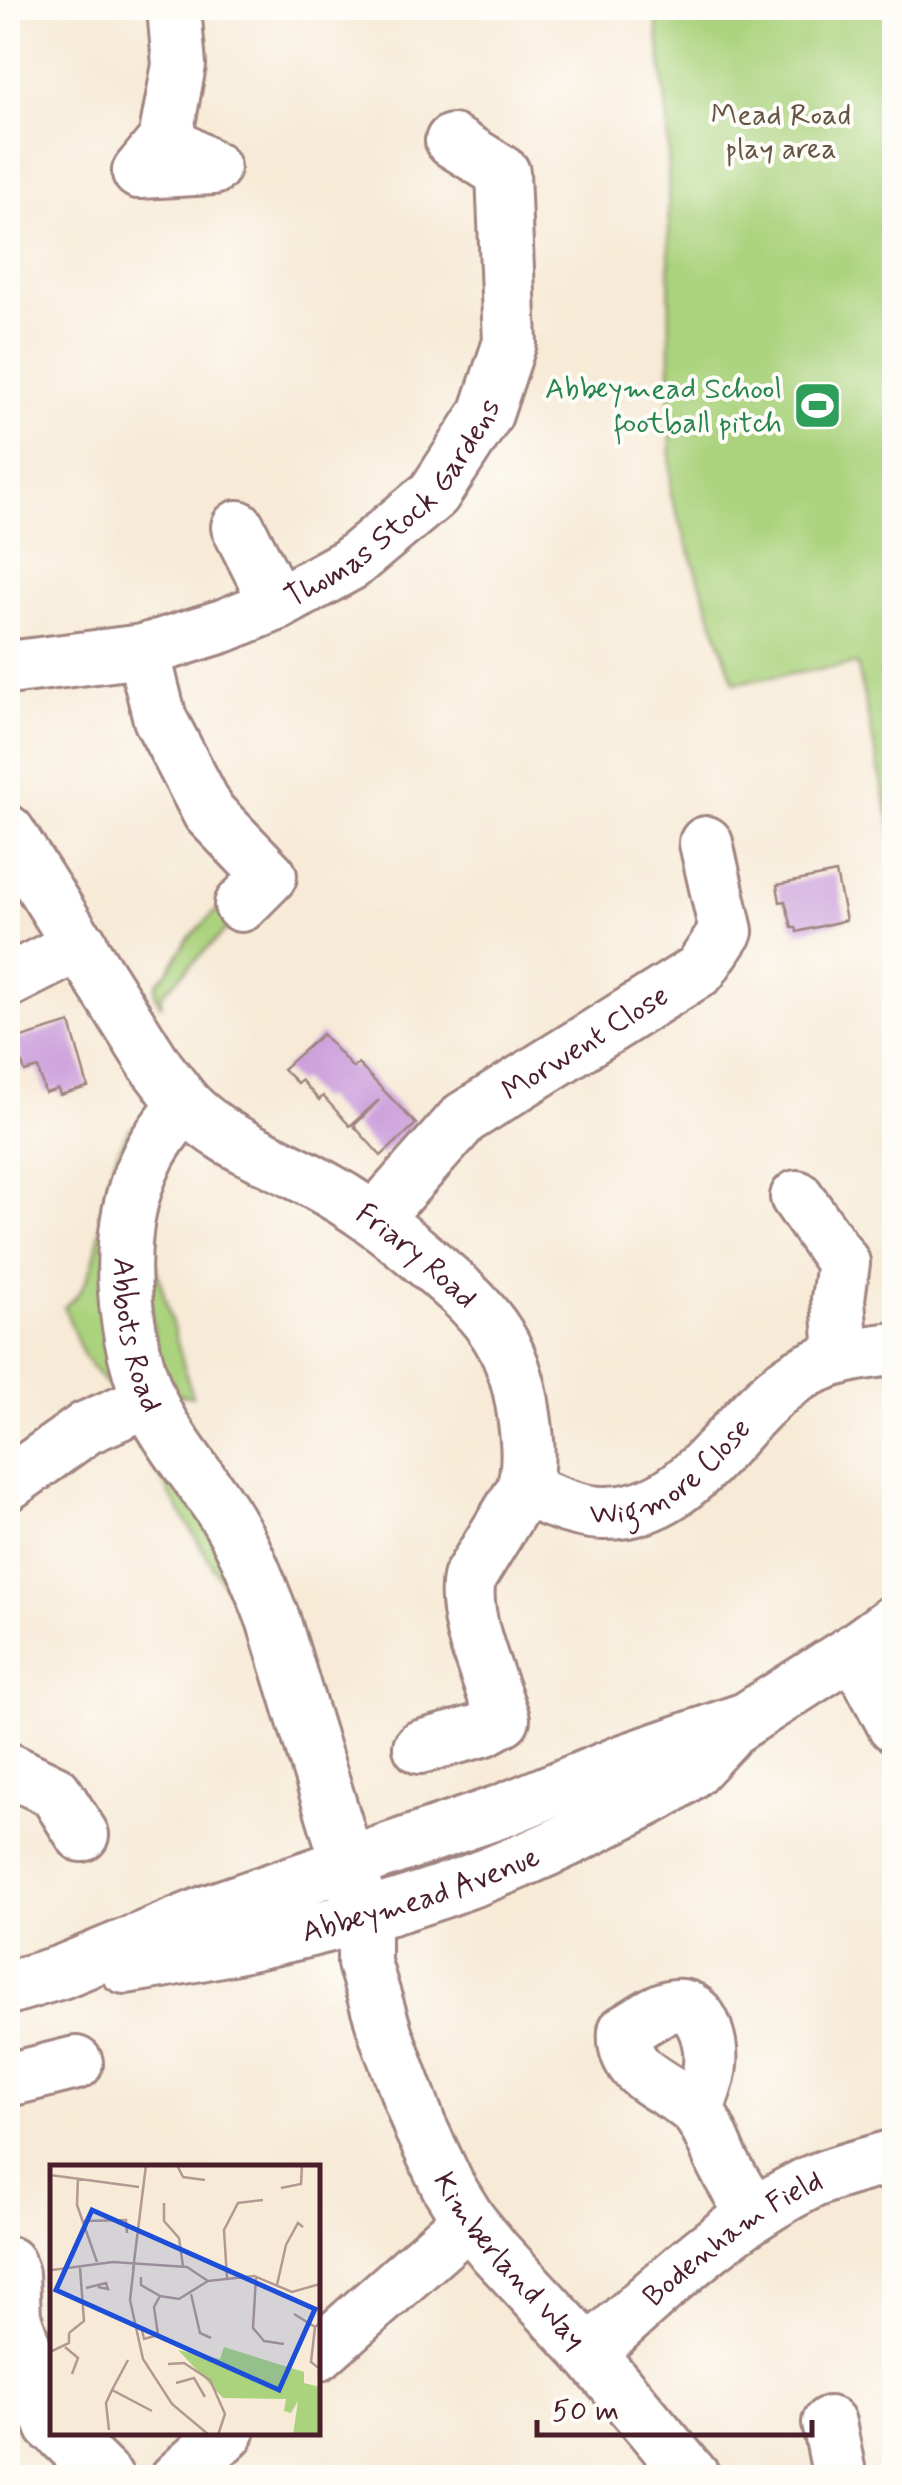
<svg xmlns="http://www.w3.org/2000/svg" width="902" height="2485" font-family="Mynerve,sans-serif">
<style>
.green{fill:#abd37e;stroke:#7a7954;stroke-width:2.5}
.building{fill:#cc9fdb}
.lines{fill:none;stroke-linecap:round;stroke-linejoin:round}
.minor-casing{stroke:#a08480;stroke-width:58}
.minor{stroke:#fff;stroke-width:52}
.labels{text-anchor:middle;stroke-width:8;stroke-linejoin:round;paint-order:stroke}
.park-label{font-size:30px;fill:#675544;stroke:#fdfcf7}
.leisure-label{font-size:30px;fill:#27864d;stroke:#fdfcf7;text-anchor:end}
.street-label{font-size:30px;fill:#4a1f2b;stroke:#fdfcf7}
.inset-road{fill:none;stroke:#b29992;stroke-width:2.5}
.view{fill:#1d4ed8;fill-opacity:0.15;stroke:#1d4ed8;stroke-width:5}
.inset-edge{fill:none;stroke:#4a1f2b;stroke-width:5}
</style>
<rect width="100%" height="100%" fill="#fdfcf7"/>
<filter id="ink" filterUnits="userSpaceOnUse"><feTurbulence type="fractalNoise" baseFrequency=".01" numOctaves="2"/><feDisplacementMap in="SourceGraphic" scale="20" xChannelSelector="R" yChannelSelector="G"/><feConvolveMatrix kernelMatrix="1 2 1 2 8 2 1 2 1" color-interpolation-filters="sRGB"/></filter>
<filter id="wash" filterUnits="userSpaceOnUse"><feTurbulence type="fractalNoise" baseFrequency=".0048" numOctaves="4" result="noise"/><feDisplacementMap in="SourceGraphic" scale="40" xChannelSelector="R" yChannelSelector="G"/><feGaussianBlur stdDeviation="2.25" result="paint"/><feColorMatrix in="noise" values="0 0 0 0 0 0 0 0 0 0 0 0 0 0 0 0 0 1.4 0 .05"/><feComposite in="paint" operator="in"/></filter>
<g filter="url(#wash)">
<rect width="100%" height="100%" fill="#f7ead6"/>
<path class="green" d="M655,8H894V841L857,664L734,683L671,495L668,123Z
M221,906L235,921L161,995V1006L155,995L157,983L169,970L187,940Z
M132,1126L139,1127L119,1385L110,1389L84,1357L64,1307C114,1273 91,1180 132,1126Z
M163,1174L149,1240L192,1396L167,1394L159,1374L141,1236Z
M138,1436L203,1513L248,1626L138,1440Z"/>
<g id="blocks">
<path class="building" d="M836,873L846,920L797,932L796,927H792L785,901L780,902L777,885Z
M70,1023L88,1087L60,1095L58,1089L45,1093L38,1068L25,1072L15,1040Z
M322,1034L353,1068L358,1064L416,1124L381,1156L354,1126L379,1100L350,1126L323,1096L319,1100L301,1080L297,1083L283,1069Z"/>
</g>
</g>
<g filter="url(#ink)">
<use href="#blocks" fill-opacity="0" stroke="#a08480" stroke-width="2.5"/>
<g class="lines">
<defs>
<g id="minor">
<path d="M139,172L165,140L179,65L174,8"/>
<path d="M139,172L213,168L165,140"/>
<path d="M238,527L277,604"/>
<path d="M143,651L160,719L209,813L270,876L241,905"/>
<path id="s1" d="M8,668L143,651L223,626L277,604L350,564L434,494L486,414L510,342L503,173L452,141"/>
<path id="s2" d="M8,832L157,1068L185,1104C171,1122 155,1140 146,1161C111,1232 121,1343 156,1414C176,1452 207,1485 229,1522C247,1552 260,1586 273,1619L364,1916V1963L386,2035L420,2127L448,2186L469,2220L495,2252L589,2353L694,2478"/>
<path d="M8,981L81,944"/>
<path id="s3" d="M185,1104C222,1142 268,1157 314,1182C357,1205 389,1229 425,1260C482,1309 514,1337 524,1415C528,1442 530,1464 523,1490"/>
<path d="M797,1197L843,1263L838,1299L842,1355"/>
<path id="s4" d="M376,1217L464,1118L700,970L726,931L706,843"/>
<path d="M8,1484L86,1428L150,1400"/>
<path d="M854,1650L894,1725"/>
<path d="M712,1741L854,1650L894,1621"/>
<path id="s5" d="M420,1747L483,1730L503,1719C490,1679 461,1619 469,1578L523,1490C549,1499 576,1513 604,1513C696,1514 729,1417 799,1375C830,1357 859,1353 894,1349"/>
<path d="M8,1769L55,1792L82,1835"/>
<path id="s6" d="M125,1967C289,1941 452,1901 600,1824C630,1808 668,1792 693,1770C704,1759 714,1747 725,1736"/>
<path d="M8,1988L61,1972L207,1912L502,1811L624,1761L740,1721"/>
<path d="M8,2080L76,2063"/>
<path d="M697,2111C701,2097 709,2080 710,2065C712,2047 705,2009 682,2006C664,2003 640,2023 625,2031C621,2077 667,2084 694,2109C708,2122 716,2149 724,2165C733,2182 743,2198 753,2213"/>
<path d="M8,2263L12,2274L14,2317L52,2426"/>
<path id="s7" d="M589,2353C658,2291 723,2226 807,2184C834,2171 866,2165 894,2156"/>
<path d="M318,2354L469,2220"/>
<path d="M829,2423L840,2478"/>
<path d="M60,2432L107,2478"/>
<path d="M177,2478L228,2432"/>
</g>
</defs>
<use href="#minor" class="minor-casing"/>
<use href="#minor" class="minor"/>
</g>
</g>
<defs>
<symbol id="stadium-square" viewBox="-11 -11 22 22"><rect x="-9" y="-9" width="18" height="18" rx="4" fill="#2e9e5b" stroke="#fdfcf7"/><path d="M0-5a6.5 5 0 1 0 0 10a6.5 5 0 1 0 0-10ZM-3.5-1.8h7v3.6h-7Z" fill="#fff"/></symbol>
</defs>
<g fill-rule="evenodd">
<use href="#stadium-square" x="790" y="378" width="55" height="55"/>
</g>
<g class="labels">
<g class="park-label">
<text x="781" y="124">Mead Road<tspan x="781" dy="34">play area</tspan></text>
</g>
<g class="leisure-label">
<text x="782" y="398">Abbeymead School<tspan x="782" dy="34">football pitch</tspan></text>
</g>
<g class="street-label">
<text dy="10" stroke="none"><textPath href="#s1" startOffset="435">Thomas Stock Gardens</textPath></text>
<text dy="10" stroke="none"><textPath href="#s4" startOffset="275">Morwent Close</textPath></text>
<text dy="10" stroke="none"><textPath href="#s3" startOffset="278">Friary Road</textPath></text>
<text dy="10" stroke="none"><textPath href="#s2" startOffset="572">Abbots Road</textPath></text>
<text dy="10" stroke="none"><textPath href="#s5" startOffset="502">Wigmore Close</textPath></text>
<text dy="10" stroke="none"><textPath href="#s6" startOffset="305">Abbeymead Avenue</textPath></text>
<text dy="10" stroke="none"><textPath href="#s7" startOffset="185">Bodenham Field</textPath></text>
<text dy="10" stroke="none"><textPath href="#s2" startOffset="1585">Kimberland Way</textPath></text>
</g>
</g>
<g transform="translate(50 2165)">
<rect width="270" height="270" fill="#f7ead6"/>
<path d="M174,182L254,207V218L270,222V270H243L248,236L241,248L234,246L236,234L173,233L128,185L170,194Z" fill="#abd37e"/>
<path class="inset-road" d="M127,0L133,12L155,15M0,10L89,22M28,13L27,40L47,97M231,23L251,19L252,0M114,38V56L129,73L133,101M34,56L76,55L77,68M84,100L80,135L93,194L122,239L159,270M2,105L63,97L137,102L158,116L204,111L242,127L270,119M83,105L96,0M91,112V120L110,131L104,142L108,170L94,174L92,165M206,112L203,163L214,176L234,179M177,113L174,65L188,38L213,35M227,120L236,80L248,58L253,62M36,123L56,118L58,124L48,122M141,129L150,168L161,173M110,131L129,134L158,116M244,149L265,162L270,158M265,162L261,197L270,204M19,168L34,156L30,103M15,182L28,193L22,209M0,187L19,178V168M118,199L134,198L160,215L175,249L168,270M126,218L144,213L155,232M62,225L78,195M59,265L56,238L62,225L102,246M23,270H78"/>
<path class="view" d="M42,45L265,144L229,225L6,125Z"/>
<rect width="270" height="270" class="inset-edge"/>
</g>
<rect width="902" height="2485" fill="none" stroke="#fdfcf7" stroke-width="40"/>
<path d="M537 2420v15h275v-15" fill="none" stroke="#4a1f2b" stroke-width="5"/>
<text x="552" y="2420" font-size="30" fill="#4a1f2b" stroke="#fdfcf7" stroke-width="8" paint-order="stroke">50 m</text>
</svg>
